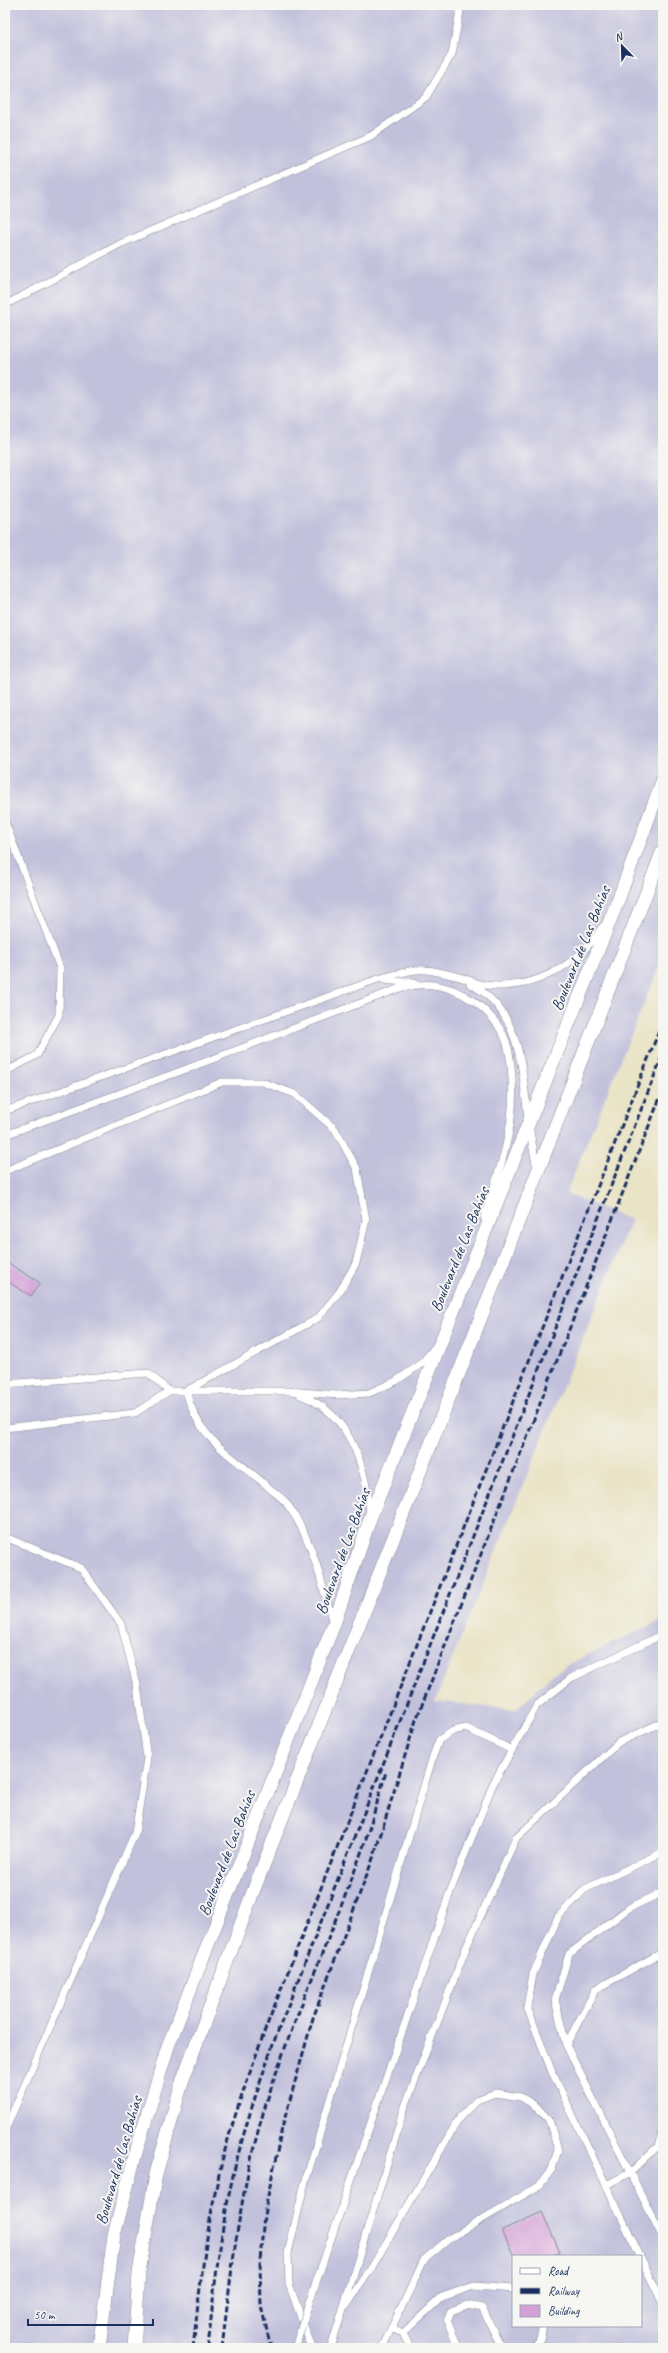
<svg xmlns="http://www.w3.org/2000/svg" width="668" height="2353" font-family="Caveat,sans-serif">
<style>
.industrial{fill:#c2c1dc;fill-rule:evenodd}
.building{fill:#d5a0d8}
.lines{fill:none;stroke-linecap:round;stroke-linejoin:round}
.service-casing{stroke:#828a92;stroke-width:8}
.minor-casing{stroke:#828a92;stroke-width:14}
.service{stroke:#fff;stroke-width:7}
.minor{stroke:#fff;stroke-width:13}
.rail{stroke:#1b2f5e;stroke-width:3;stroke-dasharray:6 3;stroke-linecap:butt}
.service-bridge-casing{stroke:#828a92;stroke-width:8;stroke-linecap:butt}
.service-bridge{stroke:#fff;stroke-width:7}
.labels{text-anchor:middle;stroke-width:4;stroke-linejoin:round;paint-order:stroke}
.street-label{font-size:16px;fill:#1b2f5e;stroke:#f6f6f2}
</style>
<rect width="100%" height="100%" fill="#f6f6f2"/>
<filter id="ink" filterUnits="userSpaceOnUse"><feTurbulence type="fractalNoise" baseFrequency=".025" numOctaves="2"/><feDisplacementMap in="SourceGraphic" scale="8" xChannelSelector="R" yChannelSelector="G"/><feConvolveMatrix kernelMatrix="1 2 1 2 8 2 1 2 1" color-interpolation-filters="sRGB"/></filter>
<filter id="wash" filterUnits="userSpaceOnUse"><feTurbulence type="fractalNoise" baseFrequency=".012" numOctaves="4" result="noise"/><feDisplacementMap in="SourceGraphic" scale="16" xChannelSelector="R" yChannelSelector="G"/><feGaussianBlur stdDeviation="0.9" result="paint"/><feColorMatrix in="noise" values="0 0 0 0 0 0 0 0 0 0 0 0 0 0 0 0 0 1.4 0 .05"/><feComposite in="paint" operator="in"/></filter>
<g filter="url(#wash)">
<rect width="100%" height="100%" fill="#eae4c7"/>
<path class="industrial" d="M5,5H663V957L566,1193L631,1220L435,1701L516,1710L555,1672L591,1653L663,1620V2348H5ZM513,2256H641V2326H513Z"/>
<g id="blocks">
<path class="building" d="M5,1261L40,1283L31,1296L5,1280Z
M542,2212L560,2252L552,2256H514L502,2230Z"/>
</g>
</g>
<g filter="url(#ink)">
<use href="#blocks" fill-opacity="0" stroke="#828a92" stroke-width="1"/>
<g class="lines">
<defs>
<path id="service" d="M5,305L120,244L371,136L426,97L452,54L460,11L458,5
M5,822L60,968L59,1015L37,1055L5,1072
M384,980L414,983
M470,984C521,1010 522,1068 528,1118C530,1135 534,1152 537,1169
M5,1111L378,979C393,976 411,968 426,970C436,971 447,974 456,976C466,978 476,984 485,985C533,991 578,966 602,927
M5,1135L181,1071L403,987C412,986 424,983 433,985C461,988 490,1009 503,1034C513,1053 514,1097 511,1118C507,1152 494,1185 484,1218
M5,1171L222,1082H262L295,1094L335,1129L357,1169L366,1220L356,1263L340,1291L318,1318L186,1391C199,1442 231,1454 267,1486C273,1492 282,1497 287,1504C313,1539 321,1582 333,1623
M5,1384L148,1373L169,1391
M300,1395C349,1412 365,1464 370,1512
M5,1428L135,1413L169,1391H288L338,1395L369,1393L396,1381L421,1364L435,1347
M5,1537L81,1568L121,1624L137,1685L147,1758L135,1833L5,2130
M663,1892L629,1908L569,1954L555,2000L566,2045L663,2238
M566,2045L596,1989L663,1952
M606,2185L631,2172L658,2146L663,2130
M640,2256L552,2072L527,2007L533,1974L558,1917L585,1889L663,1852
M641,2258L663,2304
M309,2303L450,1892L493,1784L537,1705L571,1678L663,1634
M347,2305L372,2267L460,2117L477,2100L495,2093L521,2097L537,2107L549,2120L558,2150L552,2169L539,2186L450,2238L424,2260L382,2348
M391,2328L403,2333L410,2348
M403,2333L442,2297L474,2286L513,2289
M312,2348L289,2284L288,2253L304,2186L433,1756L439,1740L453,1731L466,1728L512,1750
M331,2348L404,2109L466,1948L516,1838L619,1742L663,1722
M459,2348L447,2321L451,2311L467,2305L482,2308L502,2348
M532,2348L540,2339L543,2326"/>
<path id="minor" d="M99,2348L114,2235L136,2152L168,2046L334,1624L371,1516L617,903L663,779
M134,2348L139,2273L156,2174L183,2079L256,1884L467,1353L663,850"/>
</defs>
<use href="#service" class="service-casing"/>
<use href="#minor" class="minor-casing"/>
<use href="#service" class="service"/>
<use href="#minor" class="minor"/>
<path class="rail" d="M193,2348C200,2286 207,2223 222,2162C233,2117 250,2073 265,2030L663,1021
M208,2348C214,2288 221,2226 235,2167C246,2122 261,2079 276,2036L663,1054
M222,2348C232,2266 241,2183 266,2104C291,2023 327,1946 356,1867C368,1835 377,1803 386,1772
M271,2348L261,2306L260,2261L264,2215L282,2128L313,2018L375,1853L416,1720L663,1090"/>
<defs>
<path id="service-bridge" d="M295,2348L309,2303"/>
</defs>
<use href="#service-bridge" class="service-bridge-casing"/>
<use href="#service-bridge" class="service-bridge"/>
</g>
</g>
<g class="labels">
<g class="street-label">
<text transform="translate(580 948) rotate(-68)" y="6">Boulevard de Las Bahías</text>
<text transform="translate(459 1249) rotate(-68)" y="6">Boulevard de Las Bahías</text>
<text transform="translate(342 1551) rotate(-70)" y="6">Boulevard de Las Bahías</text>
<text transform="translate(226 1853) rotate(-69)" y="6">Boulevard de Las Bahías</text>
<text transform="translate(118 2160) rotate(-74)" y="6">Boulevard de Las Bahías</text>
</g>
</g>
<rect width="668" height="2353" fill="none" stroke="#f6f6f2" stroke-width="20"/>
<rect x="512" y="2255" width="130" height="72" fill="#f6f6f2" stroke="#9ea6b7"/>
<rect x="520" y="2268" width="20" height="6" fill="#ffffff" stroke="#9ea6b7"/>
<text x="548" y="2275" font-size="12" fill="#1b2f5e">Road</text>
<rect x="520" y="2288" width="20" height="6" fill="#1b2f5e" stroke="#9ea6b7"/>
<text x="548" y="2295" font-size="12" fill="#1b2f5e">Railway</text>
<rect x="520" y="2305" width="20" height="12" fill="#d5a0d8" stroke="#9ea6b7"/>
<text x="548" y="2315" font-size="12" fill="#1b2f5e">Building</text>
<g transform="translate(622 46) rotate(337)" stroke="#f6f6f2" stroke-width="3" paint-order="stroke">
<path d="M0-3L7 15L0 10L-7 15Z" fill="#1b2f5e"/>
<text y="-6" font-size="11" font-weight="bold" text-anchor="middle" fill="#1b2f5e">N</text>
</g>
<path d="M28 2319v6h125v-6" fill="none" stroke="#1b2f5e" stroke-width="2"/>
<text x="34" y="2319" font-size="12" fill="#1b2f5e" stroke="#f6f6f2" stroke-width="3" paint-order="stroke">50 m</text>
</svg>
